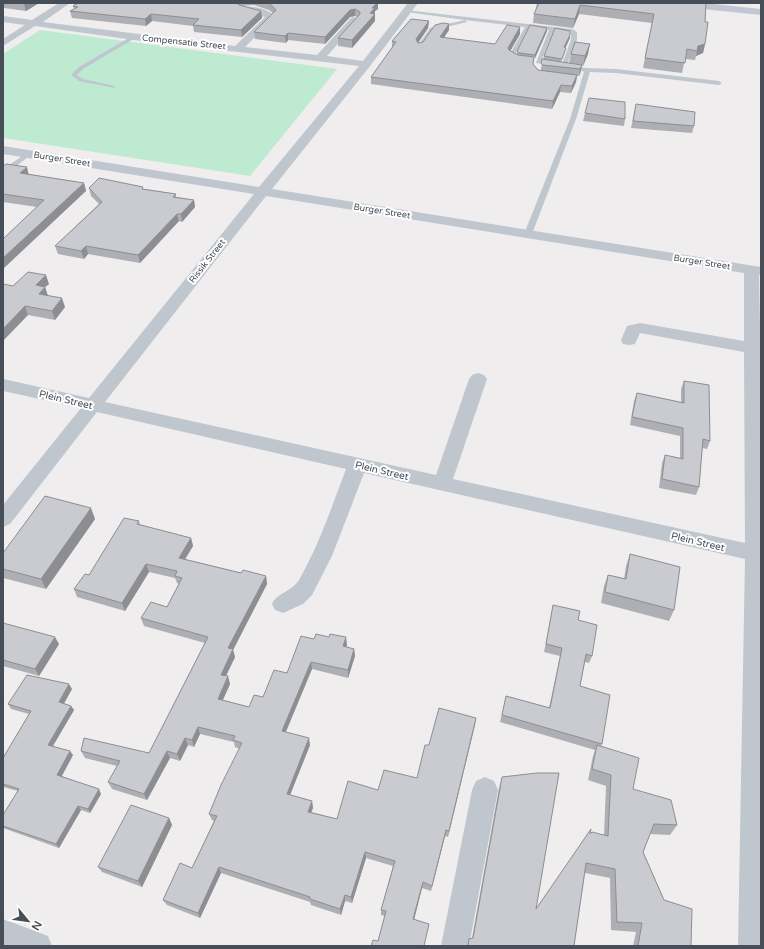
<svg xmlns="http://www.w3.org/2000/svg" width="764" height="949" font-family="'Varela Round',sans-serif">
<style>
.green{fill:#beead2}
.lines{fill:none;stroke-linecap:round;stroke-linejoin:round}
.lane{fill:#bfc6ce;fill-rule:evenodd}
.street{fill:#bfc6ce;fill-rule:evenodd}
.secondary{fill:#c1c8d4;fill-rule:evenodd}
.wall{fill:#aeafb4}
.shaded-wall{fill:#8d8e92}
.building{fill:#cacbd1;stroke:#8d8e92}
.labels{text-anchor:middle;stroke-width:4;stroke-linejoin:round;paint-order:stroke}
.far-street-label{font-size:9px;fill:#474e58;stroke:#fff}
.street-label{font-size:10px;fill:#474e58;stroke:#fff}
</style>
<rect width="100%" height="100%" fill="#efeded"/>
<path class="green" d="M40,30L337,69L250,176L3,138V54Z"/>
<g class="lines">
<path class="lane" d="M405,10L572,29L577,32V40L567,65L586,68L616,69L719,81L722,83L719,85L616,73L590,72L576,119L532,234L528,236L524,234L570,119L584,72L581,70L536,63L549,30L529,27L515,55L522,58V60H518L509,56L525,27L465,20L467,22L434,30L422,48H418L417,47L430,28L465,20L407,12ZM554,30L571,33V40L562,64L541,61Z
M132,36L137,37L83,69L77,75L83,79L115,86V88L79,81L71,75L79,67Z
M27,153L32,154L15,167L3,174V169Z"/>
<path class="street" d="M59,3H70L43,22L235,46L265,17L240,11L238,9L240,7C249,5 270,8 275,17L245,47L317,55L351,18L354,17L359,20L327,56L363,61L408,3H418L370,66L272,189L761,267V275H759L761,377V946H738L745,559L364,473L332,556L312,595L303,604L283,613L275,610L272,604C277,593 291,592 299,580C319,545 332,506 346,469L97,412L10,524L3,527V505L81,408L3,391V379L89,398L254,194L3,154V146L259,187L359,66L134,40L35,26L3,46V39L25,25L3,22V16L32,20ZM266,196L744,273V341L640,323L627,326L621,340L623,344L629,345L635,344L640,333L744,352L745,543L453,479L487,379L484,375L478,373L472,375L469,379L436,475L105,402Z
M485,777L494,781L498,790L469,946H441L472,790L476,781Z
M3,919L48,936L52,946H3Z"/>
<path class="secondary" d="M667,3H704L761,9V15L672,6Z"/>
</g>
<path class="wall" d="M3,3H39L26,11L4,8L3,9Z
M78,3H378V9L375,11V21L352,48L338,46V38L357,17L355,16L350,17L325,44L288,40L286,43L255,39L254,32L273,13L269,10L254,5L240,6L261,11L262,18L242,37L194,32L193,26L152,21L146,26L72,18L70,11L74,9L73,6Z
M537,3H706L705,22V44L703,53L696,56L695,60L685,59L682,73L643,68L652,23L579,14L573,28L533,23L534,14L536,8Z
M429,21L428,28L418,43L423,42L449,24V30L444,38L495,44L520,34L510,51L517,54V51L547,31L535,58H534L533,64L538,70H541L542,59H543L544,56L570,38L565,47V51L561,62L569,63L571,54H588L583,66H581V71L579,76H577L576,82L571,93L560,92L552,109L371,84V77L392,48V41Z
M636,104L694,126L692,133L631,128Z
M585,113L625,119L624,126L583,121Z
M3,166L29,174L84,183L86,191L37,207L3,202Z
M89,188L144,189L176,194V197L194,200L195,207L182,222L179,221L140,263L88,254L84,259L58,254L55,246L99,204L91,196Z
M49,284L45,287L48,296L65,307L55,320L28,315L13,286Z
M684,381L710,441L707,449L702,448L699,487L696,495L659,488L662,463L665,455L680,458V436L630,425L634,401L637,393L681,402V389Z
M95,519L46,589L3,578V553Z
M139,521L140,525L191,538L193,546L185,559L241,573L266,576L267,584L233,650L235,657L226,676L230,684L223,700L249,707L263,697L287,673L314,639L347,645L346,647L354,649L355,656L348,678L312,669L286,732L310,745L290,795L312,801L313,808L311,812L337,819L378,790L417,778L429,745L476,718L448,837L445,836L431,891L422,888L414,919L429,929L378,941L385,916L381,915V910L393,866L366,858L352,903L345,901L341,915L311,905L310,902L221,873L200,918L167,905L163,900L192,868L214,821L212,820L209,814L240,749L235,747L234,742L200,734L194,747L188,745L180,761L170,758L147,800L112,789L108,782L117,766L85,758L81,751L149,753L205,643L144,626L141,618L167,607L179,584L177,583L175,578L149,572L125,611L77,597L74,589L89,575Z
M630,554L674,610L669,621L601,603L604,586L608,575L624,579L626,566Z
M553,605L578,620L592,656L589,663L585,662L580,686L602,744L601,746L633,789L677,825L670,835L650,834L643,852L664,900L691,946H633L636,932L611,930L610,878L585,873L574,946H467L469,939L472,938L499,788L502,777L536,909L590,834L604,835L606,786L588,780L593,756L595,750L500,722L506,696L549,708L560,656L544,652Z
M3,623L59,644L39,676L3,666Z
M72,689L64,703L71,706L74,710L53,746L73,755L62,776L101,794L90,813L81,810L59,848L3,828V815L18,791L3,787V758L29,714L11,709L8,704Z
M169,818L172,825L142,887L102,872L98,867Z"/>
<path class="shaded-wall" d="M25,3H39L26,11L24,4Z
M377,3H378V9L375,11V21L352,48V40L372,8Z
M580,5L579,14L573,28L575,19Z
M355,9V16L350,17L325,44V37L350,10Z
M261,11L262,18L242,37L241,30Z
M151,14L152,21L146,26L145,19Z
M429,21L428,28L416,46V39Z
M449,24V30L439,44L440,37Z
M520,27V34L508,55V48Z
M547,28V31L535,58V55Z
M288,33V40L286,43L285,36Z
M570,35V38L564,51V47Z
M590,44L588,54L583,66L585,56Z
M705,44L703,53L696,56L698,46Z
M582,65L581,71L579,76L580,69Z
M577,75L576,82L571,93L572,86Z
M561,85L560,92L552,109L553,101Z
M27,167L29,176L20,173Z
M84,183L86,191L3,269V258Z
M194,200L195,207L182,222L181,214Z
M177,214L179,221L140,263L138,255Z
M86,246L88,254L84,259L81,251Z
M46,275L49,284L45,287L48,296L42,303L36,285Z
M62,298L65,307L55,320L52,311Z
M25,306L28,315L3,341V329Z
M91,508L95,519L46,589L41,579Z
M191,538L193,546L181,566L179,558Z
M146,564L149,572L125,611L122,603Z
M266,576L267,584L233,650L235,657L223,682L221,675L228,648Z
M55,637L59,644L39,676L35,669Z
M346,637L347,645L344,654L343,646Z
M354,649L355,656L348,678V670Z
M311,662L312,669L283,738L282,731Z
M228,676L230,684L220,706L218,699Z
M69,684L72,689L62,707L59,702Z
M71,706L74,710L51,749L48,745Z
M476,718L475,725L448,837L449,831Z
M198,727L200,734L194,747L192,740Z
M185,738L188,745L180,761L177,754Z
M309,738L310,745L288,800L287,794Z
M70,751L73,755L60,779L57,775Z
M167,751L170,758L147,800L144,794Z
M99,789L101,794L90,813L88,809Z
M312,801L313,808L309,818L308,812Z
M78,806L81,810L59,848L56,844Z
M169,818L172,825L142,887L138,881Z
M446,830L445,836L431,891L432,886Z
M365,852L366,858L352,903L351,897Z
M219,867L221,873L200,918L198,913Z
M423,882L422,888L413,924V919Z
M345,895V901L341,915L340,909Z"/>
<path class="building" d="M78,3H237L239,5L261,11L241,30L193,25L199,19L151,14L145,19L70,11L78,7L73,6Z
M269,3H377L372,8H375L370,13L375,14L352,40L338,38L360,14V12L355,9L350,10L325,37L288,33L285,36L254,32L276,10Z
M539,3H706L705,22H708L705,44L698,46L697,51L687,49L685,63L645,58L654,14L580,5L575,19L534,14Z
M411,19L429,21L416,39L418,43L423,42L435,25L443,23L449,24L440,37L495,44L507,25L520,27L508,48L509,50L518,55L534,57L533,64L538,70L577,75L572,86L561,85L553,101L371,77L396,42L392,41Z
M530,25L547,28L535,55L519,53L517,51Z
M555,28L570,31V35L564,47L566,48L562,59L544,56Z
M575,42L590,44L585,56L571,54Z
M542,59L582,65L580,69L543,65L541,63Z
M589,98L625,102V119L585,113Z
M636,104L695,112L694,126L633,121Z
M6,164L27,167L20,173L84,183L3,258V239L44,200L3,194V166Z
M99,178L143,187L142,189L176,194L173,197L194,200L181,214H177L138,255L86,246L81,251L55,246L102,202L89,188Z
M28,272L46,275L36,285L45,287L39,294L62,298L52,311L25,306L3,329V284L13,286Z
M684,381L709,385L710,441L703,439L699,487L662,479L665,455L683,459V428L632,417L637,393L684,403Z
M45,496L91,508L41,579L3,569V553Z
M124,518L139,521L137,524L191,538L179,558L241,573L243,570L266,576L228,648L233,649L221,675L228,676L218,699L249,707L254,695L263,697L274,670L287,673L301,636L314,639L316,634L329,637L330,634L346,637L343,646L354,649L348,670L311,662L282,731L309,738L287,794L312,801L308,812L337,819L348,781L378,790L384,770L417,778L425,745H429L439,708L476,718L449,831L446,830L432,886L423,882L413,919L429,924L424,946H371L373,940L378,941L386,911L381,910L395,861L365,852L351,897L345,895L340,909L310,899V897L219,867L198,913L163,900L180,863L192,868L217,816L209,814L221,785L242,743L233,740L235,736L198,727L192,740L185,738L177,754L167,751L144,794L108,782L120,761L81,751L84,738L149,753L208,637L141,618L151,602L167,607L182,578L175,576L177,571L146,564L122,603L74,589L85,574L89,575Z
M630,554L680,567L674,610L605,592L608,575L626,579Z
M553,605L580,611L578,620L597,625L592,656L586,654L580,686L610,695L602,744L502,715L506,696L550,708L562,648L546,644Z
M3,623L55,637L35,669L3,660Z
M27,675L69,684L59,702L71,706L48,745L70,751L57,775L99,789L88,809L78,806L56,844L3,826V815L19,789L3,784V758L31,711L8,704Z
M597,745L639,758L633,789L671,800L677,825L654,824L643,852L664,900L692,909L691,946H638L642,923L617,922L615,869L586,863L574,946H468L469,939L473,938L502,777L537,773H559L536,909L591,829L590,834L592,832L608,836L611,775L592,769Z
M131,805L169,818L138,881L98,867Z"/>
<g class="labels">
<g class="far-street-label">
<text transform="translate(184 42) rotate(6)" y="3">Compensatie Street</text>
<text transform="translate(62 159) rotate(9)" y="3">Burger Street</text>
<text transform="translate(382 211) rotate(9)" y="3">Burger Street</text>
<text transform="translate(207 261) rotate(-52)" y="3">Rissik Street</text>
<text transform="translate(702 262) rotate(9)" y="3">Burger Street</text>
</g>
<g class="street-label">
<text transform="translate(66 399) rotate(13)" y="4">Plein Street</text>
<text transform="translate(382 470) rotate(13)" y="4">Plein Street</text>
<text transform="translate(698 541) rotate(13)" y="4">Plein Street</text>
</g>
</g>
<rect width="764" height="949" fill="none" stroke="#474e58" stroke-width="8"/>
<g transform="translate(28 921) rotate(119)" stroke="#ffffff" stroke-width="3" paint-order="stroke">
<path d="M0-3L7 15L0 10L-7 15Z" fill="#474e58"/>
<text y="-6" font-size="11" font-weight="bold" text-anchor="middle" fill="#474e58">N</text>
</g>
</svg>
